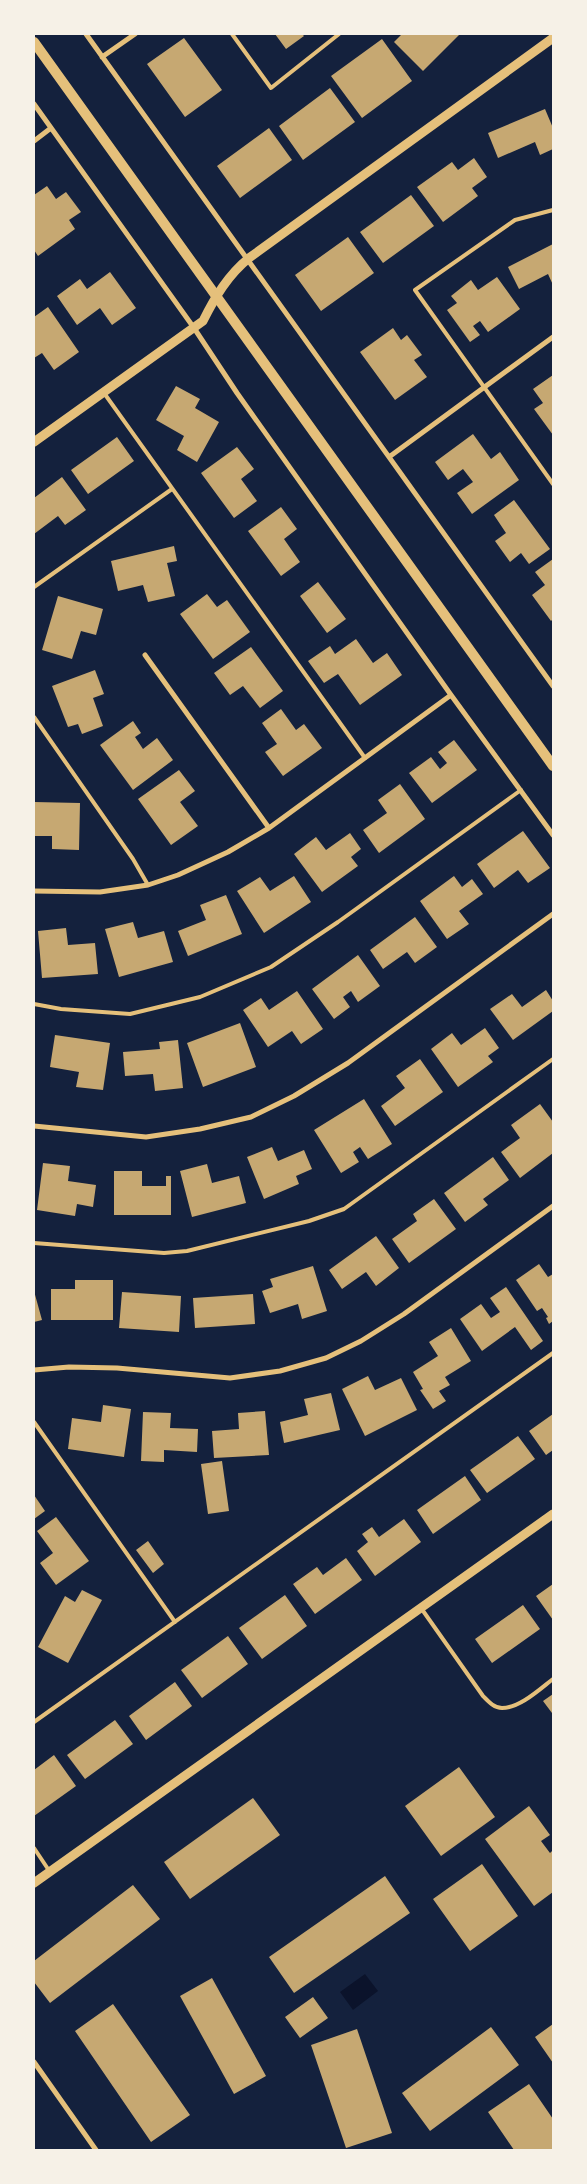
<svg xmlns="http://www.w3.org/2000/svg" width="587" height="2184" font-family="Inter,sans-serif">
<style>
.water{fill:#0b132b}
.building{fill:#c6a872}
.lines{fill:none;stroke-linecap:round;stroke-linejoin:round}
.service{stroke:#e5c07b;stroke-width:4}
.minor{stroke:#e5c07b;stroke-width:5}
.tertiary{stroke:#e5c07b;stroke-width:9}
.secondary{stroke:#e5c07b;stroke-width:10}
</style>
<rect width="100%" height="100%" fill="#14213d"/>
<path class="water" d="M365,1974L378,1991L353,2010L340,1992Z"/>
<path class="building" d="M275,34H302L304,36L286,49Z
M402,34H460L423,71L394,42Z
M184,38L222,90L185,117L147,64Z
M382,39L412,81L362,118L331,76Z
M330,88L355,122L303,160L279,126Z
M545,109L553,128V149L540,155L535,142L498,158L488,133Z
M269,128L292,160L240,198L217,166Z
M474,158L487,177L472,188L478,196L443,222L417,187L452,162L458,170Z
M47,186L56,199L66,192L81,212L69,220L75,229L38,256L34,250V195Z
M411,195L434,226L383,263L360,232Z
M348,237L374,273L321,311L295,275Z
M553,244V285L548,274L519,289L508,267Z
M110,272L136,308L112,325L100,308L77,325L57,296L80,279L87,289Z
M497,277L520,309L488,332L480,321L473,326L480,335L470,342L447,310L457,303L451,296L471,280L478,290Z
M48,307L79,352L54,370L42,353L34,358V317Z
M393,328L401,340L407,335L422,355L414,360L427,377L395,400L360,352Z
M553,375V435L534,409L543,403L533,389Z
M176,386L200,399L195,408L219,422L197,462L177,450L184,436L156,420Z
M473,434L491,459L500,452L519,480L472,514L457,493L473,482L463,469L448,480L435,462Z
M117,437L134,461L88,494L71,470Z
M237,447L254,469L241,479L257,501L234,518L201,473Z
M62,477L86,510L65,525L58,516L34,534V498Z
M514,500L550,549L529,564L521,553L510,562L495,541L506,533L494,515Z
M281,507L297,529L284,539L300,562L281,576L248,531Z
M174,546L177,561L167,563L175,596L148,602L143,585L118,591L111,561Z
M553,559V619L551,621L532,595L545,585L535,572Z
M318,582L346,619L327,633L300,596Z
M207,594L217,607L227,600L250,632L213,659L180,614Z
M58,596L103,609L96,635L81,631L72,659L42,650Z
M356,639L373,663L387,653L402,675L360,705L338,674L324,683L308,661L330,646L335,654Z
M251,647L283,691L260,708L243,686L230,695L214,673Z
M95,670L104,694L93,698L103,726L82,734L78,724L68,727L52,686Z
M281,709L296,730L304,724L322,748L283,776L265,752L277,744L262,723Z
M133,721L141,733L135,737L143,749L157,738L173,760L133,790L100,745Z
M454,740L477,770L432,803L409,773L431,757L440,769L447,763L438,752Z
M179,770L195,791L180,802L198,826L171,845L138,799Z
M400,784L425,819L379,853L363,830L387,813L378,800Z
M34,802L80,803L79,850L52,849V836H34Z
M523,831L550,868L528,883L518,870L494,888L477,864Z
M350,833L361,849L351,857L358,866L322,892L294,854L316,837L326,850Z
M294,876L311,902L264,933L237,891L260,877L270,891Z
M454,876L462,887L472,879L483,894L459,911L469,924L447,939L420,901Z
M226,895L242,934L188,956L178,931L206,920L200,905Z
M415,917L437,947L415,963L407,952L383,969L370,950Z
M133,922L138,938L164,931L173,962L119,977L105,929Z
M66,928L68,945L95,943L98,974L42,978L38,931Z
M358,955L380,986L358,1002L351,991L343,997L350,1007L334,1019L312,989Z
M546,990L553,1001V1011L513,1040L490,1009L512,994L522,1007Z
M297,991L323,1029L301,1044L292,1031L268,1047L243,1010L261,998L269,1010Z
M240,1023L256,1067L203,1087L187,1043Z
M485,1028L499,1048L488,1056L493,1062L458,1087L431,1049L452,1033L461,1045Z
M55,1035L110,1043L103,1090L76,1087L79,1072L50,1067Z
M178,1040L183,1088L155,1091L153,1074L125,1076L123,1052L160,1049L159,1042Z
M420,1059L443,1092L395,1126L381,1106L405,1088L396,1076Z
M364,1099L392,1144L368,1159L360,1147L353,1152L359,1162L341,1173L314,1130Z
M540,1104L553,1122V1153L520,1178L501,1152L520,1138L511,1125Z
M272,1147L278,1161L304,1150L312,1169L296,1176L299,1184L264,1199L247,1157Z
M493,1157L509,1180L483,1199L488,1205L465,1222L444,1193Z
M43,1163L70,1166L68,1181L96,1185L93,1207L77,1204L75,1216L37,1210Z
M207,1164L212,1183L239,1176L246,1203L192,1217L180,1171Z
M114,1171H142V1186H166V1176H171V1215H114Z
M434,1199L456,1229L409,1263L392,1239L417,1221L413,1214Z
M376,1236L399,1268L376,1286L366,1272L342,1289L329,1270Z
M539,1264L548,1277L553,1274V1321L549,1324L546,1318L548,1317L542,1308L537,1311L516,1280Z
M313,1266L327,1311L302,1319L298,1304L270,1313L262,1291L273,1287L270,1279Z
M75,1280H113V1320H51V1289H75Z
M506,1287L543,1341L531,1350L515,1327L482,1351L460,1319L481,1304L491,1318L500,1312L490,1298Z
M34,1291L42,1320L34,1322Z
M122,1292L181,1296L179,1332L119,1328Z
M253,1294L255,1324L195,1328L193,1298Z
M451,1328L471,1361L445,1377L450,1385L439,1391L446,1401L433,1409L420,1390L423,1389L413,1372L438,1356L429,1342Z
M368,1376L375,1390L401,1378L417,1410L365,1436L342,1389Z
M331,1393L340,1430L284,1443L280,1422L308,1415L304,1399Z
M103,1405L131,1409L124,1457L68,1449L72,1418L101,1422Z
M265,1411L269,1455L214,1458L212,1431L239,1429L238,1413Z
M143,1412L171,1413L170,1428L198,1429L197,1452L164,1450V1462L141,1461Z
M553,1414V1450L546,1455L529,1431Z
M518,1436L535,1459L487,1493L470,1470Z
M222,1461L229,1511L208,1514L201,1464Z
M465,1476L481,1500L433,1534L417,1510Z
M34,1495L45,1511L34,1519Z
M56,1517L89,1561L56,1585L40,1563L53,1553L37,1531Z
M404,1519L421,1542L375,1576L357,1551L368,1542L362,1534L372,1527L379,1537Z
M148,1541L164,1564L153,1573L136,1550Z
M346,1558L362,1580L315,1614L293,1584L317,1567L323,1575Z
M553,1584V1620L536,1596Z
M82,1590L102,1600L68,1663L38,1647L65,1596L75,1602Z
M285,1595L307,1626L262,1659L239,1628Z
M523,1605L540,1629L492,1663L475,1639Z
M228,1636L248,1664L202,1698L181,1670Z
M175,1682L192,1706L146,1740L129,1716Z
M553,1694V1711L552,1713L543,1701Z
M115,1720L133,1744L85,1779L67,1755Z
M54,1755L76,1786L34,1816V1770Z
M459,1767L495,1817L441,1856L405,1806Z
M253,1798L280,1835L190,1899L164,1862Z
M529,1806L550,1835L541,1841L550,1853L553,1850V1892L534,1906L485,1839Z
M482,1864L518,1916L470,1951L433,1899Z
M385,1876L410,1913L294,1993L269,1957Z
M133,1885L160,1919L50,2003L34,1982V1961Z
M212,1978L266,2076L234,2094L180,1996Z
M313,1997L328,2018L300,2038L285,2017Z
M113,2004L190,2115L151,2142L75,2031Z
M553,2024V2063L535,2037Z
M491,2027L519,2065L430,2131L402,2093Z
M357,2029L392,2133L346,2148L311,2045Z
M529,2084L553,2119V2150H514L488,2112Z"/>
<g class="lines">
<path class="service" d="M232,34L271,88L339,34
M553,210L515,220L415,290L553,484
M104,393L365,758
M34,587L172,489
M34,717L133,859L148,885
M34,1004L61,1009L130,1014L200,997L271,967L338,922L521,790
M34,1243L164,1253L187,1251L309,1221L344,1209L553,1059
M34,1422L175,1622
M421,1608L483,1696C488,1701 494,1708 502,1708C520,1708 540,1689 553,1679
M34,1722L553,1353
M34,1848L50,1872"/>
<path class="minor" d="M86,34L553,686
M102,57L135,34
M34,104L194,328L237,393L451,695L553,835
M34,141L51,128
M389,457L553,337
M145,655L269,828
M34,891L100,892L148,885L178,875L228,852L269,828L451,695
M34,1126L146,1137L200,1129L251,1117L294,1096L348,1063L553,914
M34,1370L69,1367L117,1368L230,1378L280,1371L326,1358L361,1341L404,1314L553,1206
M34,2062L96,2150"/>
<path class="tertiary" d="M34,442L203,321C215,297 228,275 249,258L553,38
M34,1883L553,1514"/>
<path class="secondary" d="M34,42L553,766"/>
</g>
<rect width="587" height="2184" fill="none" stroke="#f6f1e7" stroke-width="70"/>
</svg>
